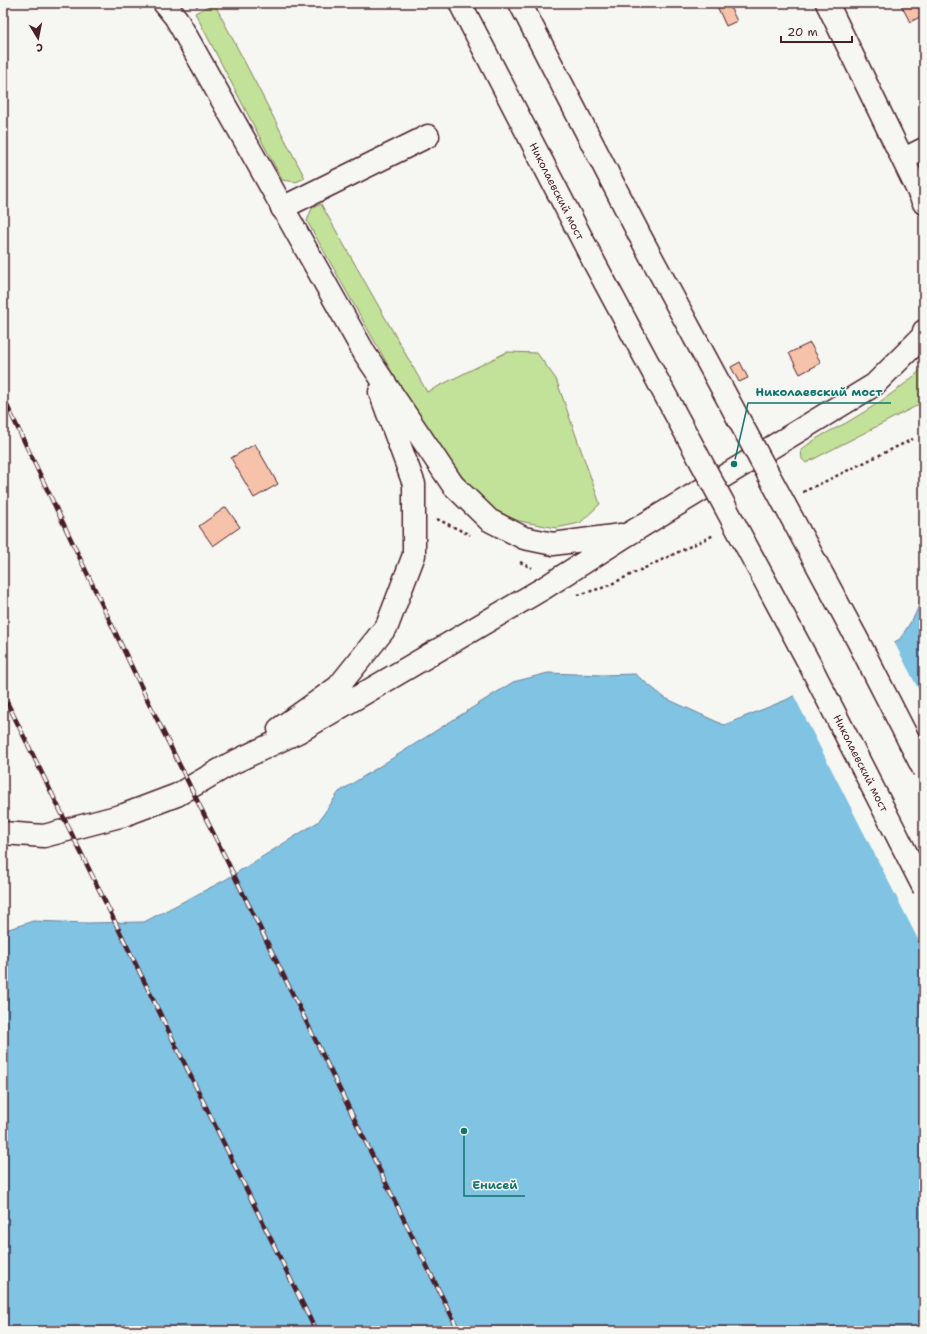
<svg xmlns="http://www.w3.org/2000/svg" width="927" height="1334" font-family="'Shantell Sans',sans-serif">
<style>
.green{fill:#c2e199;stroke:#868062}
.water{fill:#81c3e2;stroke:#6b8199}
.pier{fill:#f6f6f2}
.building{fill:#f7c2aa;stroke:#4a1f2b}
.lines{fill:none;stroke-linecap:round;stroke-linejoin:round}
.minor-casing{stroke:#4a1f2b;stroke-width:25}
.major-casing{stroke:#4a1f2b;stroke-width:25}
.path{stroke:#4a1f2b;stroke-width:2.5;stroke-dasharray:3 3;stroke-linecap:butt}
.minor{stroke:#f6f6f2;stroke-width:22}
.major{stroke:#f6f6f2;stroke-width:22}
.rail-casing{stroke:#4a1f2b;stroke-width:4.5}
.rail{stroke:#f6f6f2;stroke-width:3;stroke-dasharray:9;stroke-linecap:butt}
.major-bridge-casing{stroke:#4a1f2b;stroke-width:25;stroke-linecap:butt}
.major-bridge{stroke:#f6f6f2;stroke-width:22}
.labels{text-anchor:middle;stroke-width:3;stroke-linejoin:round;paint-order:stroke}
.street-label{font-size:11px;fill:#4a1f2b;stroke:#f6f6f2}
.leader{fill:none;stroke:#0f766e;stroke-width:1.5}
.callout-dot{fill:#0f766e;stroke:#f6f6f2;stroke-width:1.5}
.callout-label{font-size:12px;text-anchor:middle;font-weight:bold;fill:#0f766e;stroke:#f6f6f2;stroke-width:3;stroke-linejoin:round;paint-order:stroke}
</style>
<rect width="100%" height="100%" fill="#f6f6f2"/>
<filter id="ink" filterUnits="userSpaceOnUse"><feTurbulence type="fractalNoise" baseFrequency=".025" numOctaves="2"/><feDisplacementMap in="SourceGraphic" scale="8" xChannelSelector="R" yChannelSelector="G"/><feConvolveMatrix kernelMatrix="1 2 1 2 8 2 1 2 1" color-interpolation-filters="sRGB"/></filter>
<g filter="url(#ink)">
<path class="green" d="M214,3L305,178L296,182L282,180L195,13Z
M321,204L427,392L507,352L537,353L556,379L600,504L580,523L556,528L519,521L493,510L478,495L458,472L412,408L307,221L312,208Z
M924,367V402L806,463L802,459L801,450C815,438 830,431 846,423C873,407 901,389 924,367Z"/>
<path class="water" d="M924,593V1331H3V931L33,921L87,923L144,922L225,880L318,822L339,792L513,682L548,673L602,675L635,674L665,698L724,725L786,700L900,639L915,615Z"/>
<path class="pier" d="M893,640L924,700V951L793,694Z"/>
<path class="building" d="M722,3H728L737,21L726,26L717,6Z
M900,3H922L924,15L910,22Z
M810,343L821,363L800,374L789,353Z
M740,362L748,378L739,382L731,367Z
M255,444L278,484L254,498L231,458Z
M226,507L240,527L213,546L199,526Z"/>
<g class="lines">
<defs>
<path id="minor" d="M904,159L924,149
M282,208L428,136"/>
<path id="major" d="M164,3L176,18L365,354L453,485L489,520L524,538L553,544L621,535
M827,3L924,203
M279,729L338,687L387,626L414,555V484L380,392
M3,833L44,836L124,815L177,795L230,764L298,732L544,588L627,535L874,385L923,336L924,331"/>
</defs>
<use href="#minor" class="minor-casing"/>
<use href="#major" class="major-casing"/>
<path class="path" d="M137,3L141,9
M196,6L202,3
M803,492L913,439
M437,519L470,535
M520,562L532,568
M578,595L605,587L714,535"/>
<use href="#minor" class="minor"/>
<use href="#major" class="major"/>
<defs>
<path id="rail" d="M3,397L149,703L459,1331
M3,694L316,1331"/>
</defs>
<use href="#rail" class="rail-casing"/>
<use href="#rail" class="rail"/>
<defs>
<path id="major-bridge" d="M460,3L595,264L809,663L924,888
M520,3L641,238L857,639L924,770"/>
</defs>
<use href="#major-bridge" class="major-bridge-casing"/>
<use href="#major-bridge" class="major-bridge"/>
</g>
</g>
<g class="labels">
<g class="street-label">
<text transform="translate(557 191) rotate(63)" y="4">Николаевский мост</text>
<text transform="translate(861 763) rotate(63)" y="4">Николаевский мост</text>
</g>
</g>
<path class="leader" d="M734 464L748 403H891M464 1131L464 1196H525"/>
<g class="callout-dot">
<circle cx="734" cy="464" r="4"/>
<circle cx="464" cy="1131" r="4"/>
</g>
<g class="callout-label">
<text x="819" y="396">Николаевский мост</text>
<text x="495" y="1189">Енисей</text>
</g>
<rect width="927" height="1334" fill="none" stroke="#f6f6f2" stroke-width="16"/>
<rect x="8" y="8" width="911" height="1318" fill="none" stroke="#4a1f2b" stroke-width="1.5" filter="url(#ink)"/>
<g transform="translate(38 38) rotate(170)" stroke="#f6f6f2" stroke-width="3" paint-order="stroke">
<path d="M0-3L7 15L0 10L-7 15Z" fill="#4a1f2b"/>
<text y="-6" font-size="11" font-weight="bold" text-anchor="middle" fill="#4a1f2b">С</text>
</g>
<path d="M781 36v6h71v-6" fill="none" stroke="#4a1f2b" stroke-width="2"/>
<text x="787" y="36" font-size="12" fill="#4a1f2b" stroke="#f6f6f2" stroke-width="3" paint-order="stroke">20 m</text>
</svg>
